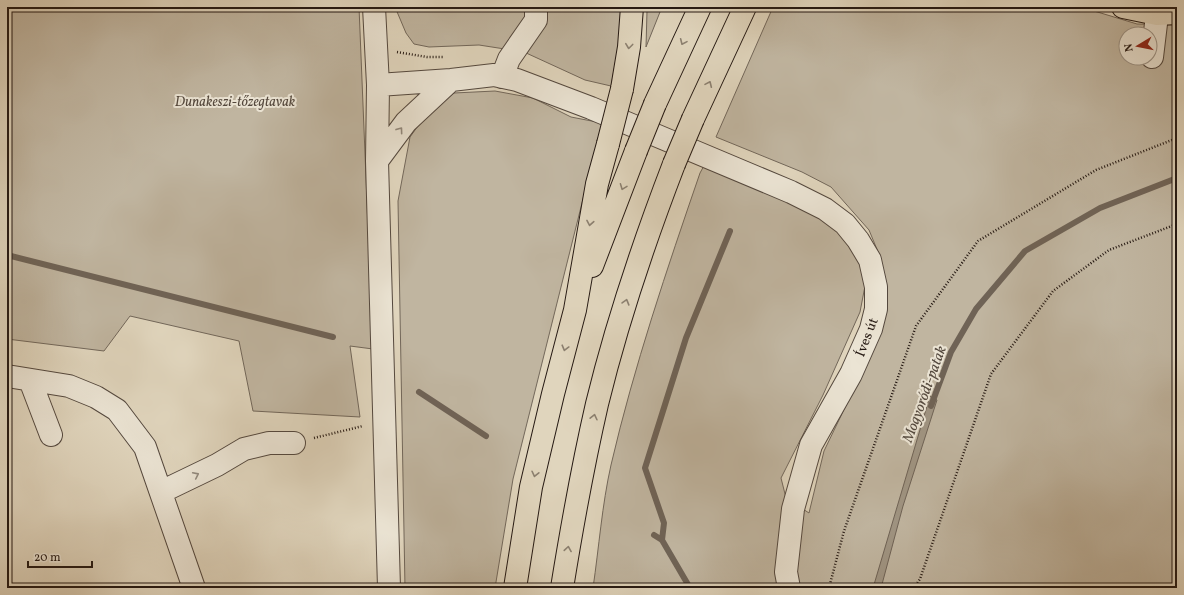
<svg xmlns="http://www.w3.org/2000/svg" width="1184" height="595" font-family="Vollkorn,serif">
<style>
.green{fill:#c0b5a0;stroke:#72675a;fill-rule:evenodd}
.water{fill:#a09583;stroke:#6f6356}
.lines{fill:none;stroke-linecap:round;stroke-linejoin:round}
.stream{stroke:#6f6356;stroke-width:6}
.minor-casing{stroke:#54483e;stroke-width:24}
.highway-casing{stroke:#251913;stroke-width:24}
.path{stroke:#251913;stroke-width:2.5;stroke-dasharray:1 2;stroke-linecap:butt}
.minor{stroke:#ebe4d4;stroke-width:22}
.highway{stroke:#e0d5bd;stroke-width:22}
.highway-bridge-casing{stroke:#251913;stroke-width:24;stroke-linecap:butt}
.highway-bridge{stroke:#e0d5bd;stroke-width:22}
.oneway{stroke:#8c8070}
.oneway2{stroke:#92897d}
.labels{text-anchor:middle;stroke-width:4;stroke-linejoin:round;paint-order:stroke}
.park-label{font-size:14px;font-style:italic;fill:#54483d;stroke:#ebe4d4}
.street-label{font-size:14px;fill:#251913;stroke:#ebe4d4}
.water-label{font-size:15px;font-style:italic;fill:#564b40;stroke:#ebe4d4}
</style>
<rect width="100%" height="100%" fill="#e0d5bd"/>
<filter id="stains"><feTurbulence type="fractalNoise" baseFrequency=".005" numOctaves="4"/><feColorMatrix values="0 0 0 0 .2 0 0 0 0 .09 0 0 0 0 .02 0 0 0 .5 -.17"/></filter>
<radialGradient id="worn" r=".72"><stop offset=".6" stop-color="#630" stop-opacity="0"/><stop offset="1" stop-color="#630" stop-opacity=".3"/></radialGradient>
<path class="green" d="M7,7H359L373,349L350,346L360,417L253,411L239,341L130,316L104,351L7,339Z
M395,7H626L611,86L585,80L524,52L479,45L429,47L414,44L406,33Z
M647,7H662L646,47L647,11Z
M773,7H1081L1137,24L1177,25V588H593C599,547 602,505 611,465C634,366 667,269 700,173L706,162L824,213L863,260L865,286L860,312L823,395L781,478L786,498L809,513L824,451L879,337L881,259L869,230L831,187L802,172L716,137ZM1126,34H1150V58H1126Z
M495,91L533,98L571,117L602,123L513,479L495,588H405L398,201L410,137L428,112L454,93Z"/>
<path class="water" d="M930,396L937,400L903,506L881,588H873Z"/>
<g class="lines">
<path class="stream" d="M7,255L333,337
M419,392L486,436
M931,406L951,352L976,309L1025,251L1100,208L1177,178
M654,535L662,540L690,588
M662,540L664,523L645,468L686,338L730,231"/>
<defs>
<path id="minor" d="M374,7L378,85L377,161L389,588
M1152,57L1158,7
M502,77L509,59L536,20V7
M378,85L451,80L494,75L517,80L591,108L791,192L825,209L845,224L858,240L870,260L876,287V309L871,329L851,374L811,445L793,509L786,572L789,588
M377,161L406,122L451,80
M7,376L69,386L96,397L117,410L145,447L194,588
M30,380L51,435
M161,492L217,465L244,449L269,443H294"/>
<path id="highway" d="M1123,7L1157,14L1177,13
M622,89L629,47L632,7
M655,104L700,7
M693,119L745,7
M592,266L636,151
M515,588L531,487L553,394L575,310L597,184L608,144
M562,588C572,526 583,465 597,404C617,322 644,242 674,164"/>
</defs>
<use href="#minor" class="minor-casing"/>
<use href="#highway" class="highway-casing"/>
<path class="path" d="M397,52L427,57H444
M314,438L363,426
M829,588L844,531L916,326L978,241L1096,170L1177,138
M914,588L920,579L991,374L1053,291L1109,250L1177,224"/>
<use href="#minor" class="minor"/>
<use href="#highway" class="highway"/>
<defs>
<path id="highway-bridge" d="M608,144L622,89
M636,151L655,104
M674,164L693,119"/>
</defs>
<use href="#highway-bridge" class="highway-bridge-casing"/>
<use href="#highway-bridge" class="highway-bridge"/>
</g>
<defs><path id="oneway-chevron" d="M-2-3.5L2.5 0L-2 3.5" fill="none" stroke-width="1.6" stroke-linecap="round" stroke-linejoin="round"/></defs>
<g class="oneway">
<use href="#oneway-chevron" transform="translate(683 42) rotate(114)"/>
<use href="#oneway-chevron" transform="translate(629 46) rotate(97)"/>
<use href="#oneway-chevron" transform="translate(709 84) rotate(-66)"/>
<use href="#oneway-chevron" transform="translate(623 187) rotate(111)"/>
<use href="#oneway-chevron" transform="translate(590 223) rotate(100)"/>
<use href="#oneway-chevron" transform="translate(626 302) rotate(-74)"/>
<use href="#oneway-chevron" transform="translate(565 348) rotate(105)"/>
<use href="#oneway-chevron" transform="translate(594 417) rotate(-77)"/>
<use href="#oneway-chevron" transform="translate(535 474) rotate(103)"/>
<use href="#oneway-chevron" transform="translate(568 549) rotate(-81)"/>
</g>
<g class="oneway2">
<use href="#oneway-chevron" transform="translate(400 130) rotate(-54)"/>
<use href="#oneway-chevron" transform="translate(196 475) rotate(-26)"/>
</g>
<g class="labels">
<g class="park-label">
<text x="235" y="106">Dunakeszi-tőzegtavak</text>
</g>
<g class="street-label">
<text transform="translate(866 337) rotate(-69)" y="5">Íves út</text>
</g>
<g class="water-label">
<text transform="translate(924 394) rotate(-70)" y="5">Mogyoródi-patak</text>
</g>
</g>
<rect width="1184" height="595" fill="none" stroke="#e0d5bd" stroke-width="24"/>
<rect x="8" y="8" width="1168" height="579" fill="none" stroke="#251913" stroke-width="2"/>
<rect x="12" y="12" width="1160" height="571" fill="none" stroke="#251913"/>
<g transform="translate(1138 46) rotate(260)"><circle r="19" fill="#ebe4d4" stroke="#9c9387"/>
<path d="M0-3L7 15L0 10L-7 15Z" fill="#8f2418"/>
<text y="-6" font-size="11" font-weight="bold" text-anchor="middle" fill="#251913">N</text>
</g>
<path d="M28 561v6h64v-6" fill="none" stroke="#251913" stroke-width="2"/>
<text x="34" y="561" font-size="12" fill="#251913" stroke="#ebe4d4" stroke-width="3" paint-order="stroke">20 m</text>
<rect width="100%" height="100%" filter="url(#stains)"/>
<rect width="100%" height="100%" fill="url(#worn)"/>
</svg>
